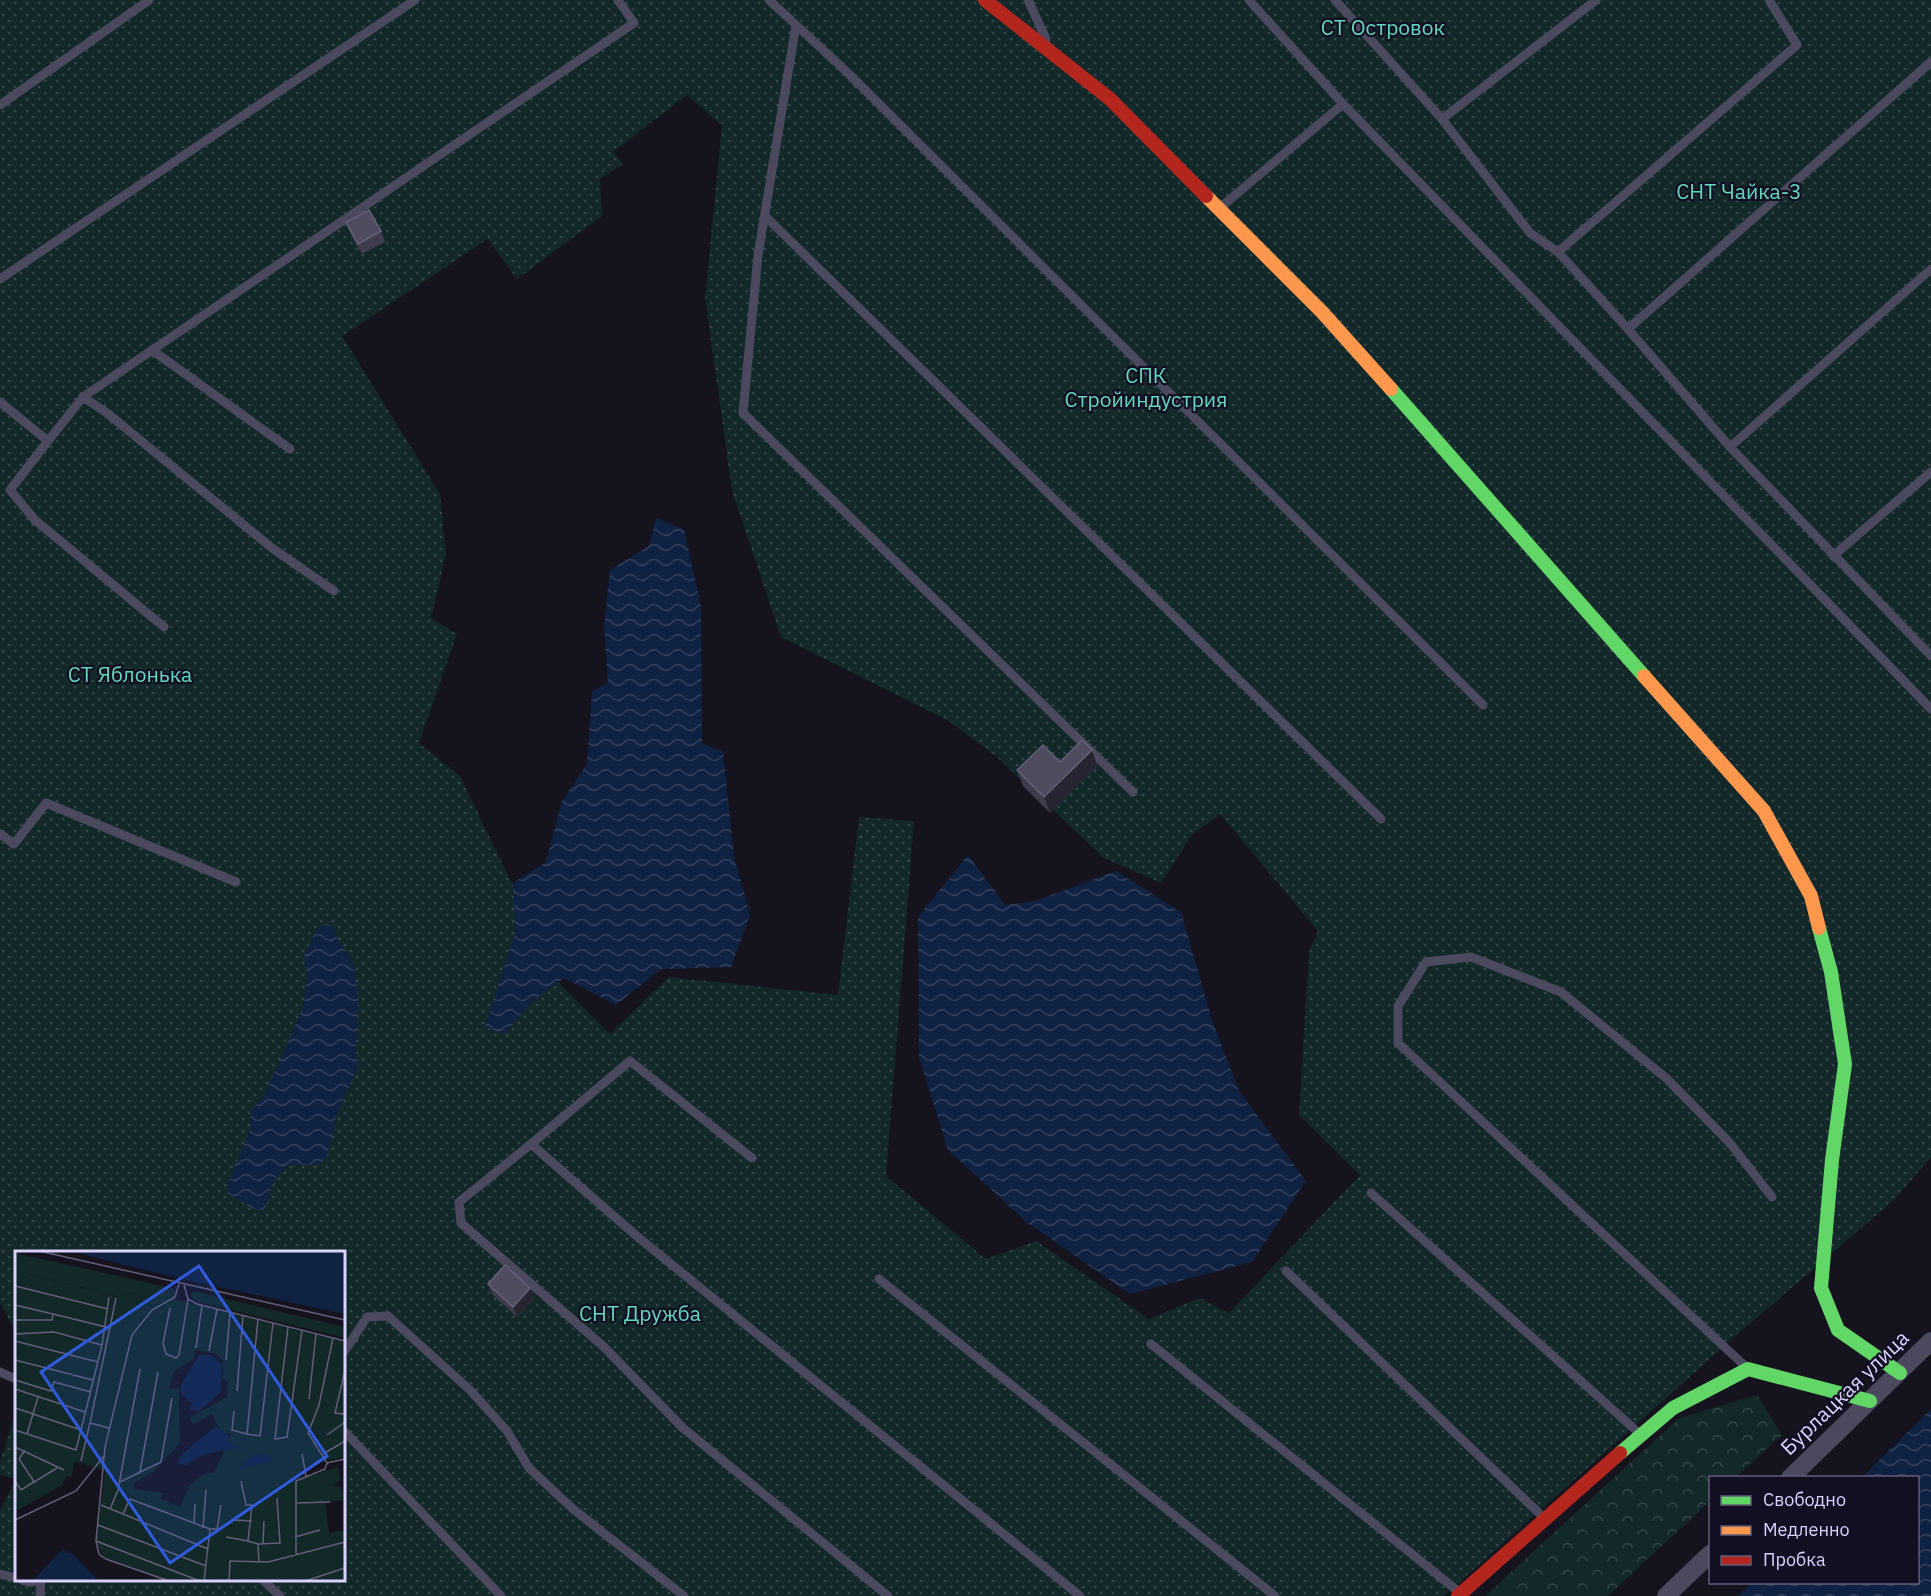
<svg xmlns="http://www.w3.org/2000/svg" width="1931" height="1596" font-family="'IBM Plex Sans',sans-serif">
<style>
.forest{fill:url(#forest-crowns)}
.garden{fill:url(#garden-dots);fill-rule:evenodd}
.water{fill:url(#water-waves)}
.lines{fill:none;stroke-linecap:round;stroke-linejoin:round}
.lane{stroke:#4a495e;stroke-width:9}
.street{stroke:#4a495e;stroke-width:18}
.fast{stroke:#63d668;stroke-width:14}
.slow{stroke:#ff974d;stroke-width:14}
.jam{stroke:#b3261e;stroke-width:14}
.wall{fill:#3f3c4d}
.shaded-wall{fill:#272532}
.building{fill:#4f4c60;stroke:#646178;stroke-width:1.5}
.labels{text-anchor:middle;stroke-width:4.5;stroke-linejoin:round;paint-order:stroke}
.park-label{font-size:21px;fill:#62d8bd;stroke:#120f22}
.street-label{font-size:21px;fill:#d8d2fc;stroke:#120f22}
.inset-road{fill:none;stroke:#635f77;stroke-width:1.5}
.view{fill:#305bdc;fill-opacity:0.15;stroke:#305bdc;stroke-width:3}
.inset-edge{fill:none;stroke:#d8d2fc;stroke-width:3}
</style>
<defs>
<pattern id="forest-crowns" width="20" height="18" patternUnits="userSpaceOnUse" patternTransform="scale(1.5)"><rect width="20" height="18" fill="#122829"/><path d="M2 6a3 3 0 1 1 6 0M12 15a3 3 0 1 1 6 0" fill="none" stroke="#344649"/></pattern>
<pattern id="garden-dots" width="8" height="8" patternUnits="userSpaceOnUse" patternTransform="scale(1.5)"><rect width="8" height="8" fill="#122829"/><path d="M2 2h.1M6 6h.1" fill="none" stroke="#344649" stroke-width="1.8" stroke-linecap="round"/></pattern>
<pattern id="water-waves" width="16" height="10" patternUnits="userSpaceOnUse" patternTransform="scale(1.5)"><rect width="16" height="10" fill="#102241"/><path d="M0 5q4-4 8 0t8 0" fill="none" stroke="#32415d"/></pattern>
</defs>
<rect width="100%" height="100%" fill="#15131e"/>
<path class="forest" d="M1757,1395L1782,1435L1736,1477L1710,1478V1501L1608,1596H1485L1679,1418Z"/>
<path class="garden" d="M0,0H1931V1157L1895,1199L1731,1340L1444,1596H0V1511L16,1479L0,1475V1462L16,1412V1580H344V1252H16V1332L0,1303ZM687,95L722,126L705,298L732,491L781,637L949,721L998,758L1104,858L1161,883L1192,835L1220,814L1318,931L1309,952L1299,1115L1360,1175L1229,1313L1200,1298L1149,1319L1036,1241L986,1259L886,1176L914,821L859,817L838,995L669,977L610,1034L561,985L460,776L419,743L457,634L431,618L446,554L440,494L342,336L488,239L517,279L602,216L600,179L623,164L613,152Z"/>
<path class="water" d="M656,518L684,529L701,607L702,743L723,752L734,856L750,915L731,967L661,969L616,1005L564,978L533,1001L504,1034L485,1027L515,934L513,883L546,862L562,801L587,764L592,692L608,682L604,626L610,570L649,546Z
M968,855L1005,905L1035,901L1116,871L1181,912L1212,1020L1239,1091L1306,1181L1252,1262L1130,1294L1025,1221L948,1150L919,1057L918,917Z
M326,924L335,928L336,936L353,964L358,996L356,1049L358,1067L337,1114L327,1156L321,1164L289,1165L274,1180L265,1210H256L228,1194V1183L250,1131L251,1111L265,1095L303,1008L307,977L304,956L317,929Z
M1931,1409V1596H1738L1752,1583L1918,1582V1478L1862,1477Z"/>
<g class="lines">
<path class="lane" d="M769,0L848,73L1483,705
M1028,0L1046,39
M1335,0L1442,119L1530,233L1558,252L1628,329L1730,447L1931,656
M796,25L758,255L743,413L1133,792
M1343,104L1931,709
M0,105L149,0
M1442,119L1596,0
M1221,207L1343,104L1249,0
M765,216L1381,819
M1558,252L1797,45L1769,0
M0,279L415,0
M1628,329L1931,62
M152,350L290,449
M83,397L107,413L272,548L334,591
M0,402L48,441L83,397L634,23L618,0
M48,441L10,490L35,520L164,627
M1730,447L1931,269
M1833,556L1931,472
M0,834L14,844L46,803L236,882
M531,1144L459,1202L461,1223L603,1346L683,1428L888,1596
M752,1158L630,1061L531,1144L639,1238L1080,1596
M1371,1193L1640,1434
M1286,1271L1543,1517
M879,1279L1275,1596
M1151,1344L1459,1592
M344,1352L367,1317L388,1316L470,1390L507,1431L529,1468L573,1509L684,1596
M1746,1367L1398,1043V1006L1426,962L1471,957L1561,992L1666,1078L1729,1142L1772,1197
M0,1372L16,1379
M344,1431L501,1596
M0,1574L16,1578
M22,1580L31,1582L41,1580
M263,1580L280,1596
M40,1596L41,1580"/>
<path class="street" d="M1790,1478L1931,1341
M1666,1596L1710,1554"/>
<path class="fast" d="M1391,389L1644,676
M1819,928L1831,972L1845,1064L1832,1160L1821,1288L1838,1330L1900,1373
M1620,1453L1673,1408L1748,1369L1870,1401"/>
<path class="slow" d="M1206,196L1322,312L1391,389
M1644,676L1764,811L1811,896L1819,928"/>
<path class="jam" d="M985,0L1110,99L1206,196
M1458,1596L1620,1453"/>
</g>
<path class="wall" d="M346,222L381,231L385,242L362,254L350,233Z
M1092,750L1097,766L1050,813L1023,786L1017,770L1060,762Z
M488,1284L530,1288L534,1299L517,1317L492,1294Z"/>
<path class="shaded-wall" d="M1092,750L1097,766L1050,813L1044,797Z
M530,1288L534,1299L517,1317L513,1307Z"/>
<path class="building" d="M369,210L381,231L358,244L346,222Z
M1082,740L1092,750L1044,797L1017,770L1043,745L1060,762Z
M505,1265L530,1288L513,1307L488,1284Z"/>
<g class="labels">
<g class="park-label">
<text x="1383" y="35">СТ Островок</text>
<text x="1739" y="199">СНТ Чайка-3</text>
<text x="1146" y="383">СПК<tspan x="1146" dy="24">Стройиндустрия</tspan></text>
<text x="130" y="682">СТ Яблонька</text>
<text x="640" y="1321">СНТ Дружба</text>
</g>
<g class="street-label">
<text transform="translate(1845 1393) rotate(-44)" y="7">Бурлацкая улица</text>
</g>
</g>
<g transform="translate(15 1251)">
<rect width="330" height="330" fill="#15131e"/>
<path d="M0,2L161,38L158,51L122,42L103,46L0,19ZM178,40L330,76V87L183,51L175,45Z" fill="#122829"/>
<path d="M0,19L102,46L122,42L147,45L330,91V206L300,212L287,218L282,228L323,216L326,228L318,235L327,236L329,249L310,251L314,282L330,279V330H156L89,306L81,291L90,220L67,212L60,211L56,227L52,225L46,235L3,259L0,256ZM180,99L202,103L208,111V127L213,131L212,146L175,167L178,173L197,163L206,181L216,183L200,221L187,224L174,235L165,256L146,248L148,242L118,238L119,232L137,222L165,192L164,138L154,137L159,120L178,109Z" fill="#122829" fill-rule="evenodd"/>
<path d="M55,0H330V63L153,25ZM184,104H196L207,114L205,142L184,160L174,159L177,152L166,143V134ZM201,175L213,184L214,191L224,196L191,203L170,214L162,212L168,202ZM248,203L256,205L257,210L224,218L236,205ZM47,299L58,303L84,330H17Z" fill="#102241"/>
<path class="inset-road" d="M24,0L330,69M169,34L173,48L182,53L330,90M0,35L93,58M0,54L38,63M155,57L148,92L151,103L161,107L164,104L173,48M0,69H37L38,63L91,76M273,76L260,188L272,186L287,79M0,83L39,81L87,94M0,90L83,111M181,97L187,54M194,100L202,58M0,109L78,129M211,109L215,61M330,119L320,162L330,163M0,129L36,140L39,131L76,141M0,138L70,161M222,140L228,65M294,148L301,83M0,157L66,179M219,160L217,179L232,183L243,68M75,172L101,47M0,179L61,199L87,94L94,46M12,183L23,146M232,183L245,185L258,72M312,184L330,171M0,196L49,219M10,199L4,208L20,232M287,203L291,225M308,203L330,190M66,210L75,172L94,177M312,212L330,208M125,221L143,121M0,230L6,239L42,217M226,230L231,254H237L233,290L243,293M105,231L146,211L157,147M281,252L315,251M86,254L108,263L115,248L195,278L189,330M95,258L103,239L125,118M108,263L193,298M0,269L61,240L89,205M218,269L237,270M179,273L180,253M83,274L191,315M188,277L191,239M195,278H202L206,254M211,286L233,290M280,286L305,279M81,290L185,330M248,293L249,270M281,305V230L310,218L312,212L293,182L304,154L318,87M244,311L243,293L265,292L262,247M154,330L91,308L84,303L81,290L90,196L117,84L137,59L160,46L164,33M214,330L215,310L253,311L330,291M290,330L330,317"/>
<path class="view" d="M184,15L312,205L155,312L26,121Z"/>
<rect width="330" height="330" class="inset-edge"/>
</g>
<rect x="1709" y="1476" width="210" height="108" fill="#120f22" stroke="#615d79" stroke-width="1.5"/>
<rect x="1721" y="1496" width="30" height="9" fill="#63d668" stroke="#615d79" stroke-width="1.5"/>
<text x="1763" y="1506" font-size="18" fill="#d8d2fc">Свободно</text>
<rect x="1721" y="1526" width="30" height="9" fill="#ff974d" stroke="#615d79" stroke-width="1.5"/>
<text x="1763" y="1536" font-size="18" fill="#d8d2fc">Медленно</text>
<rect x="1721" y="1556" width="30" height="9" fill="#b3261e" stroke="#615d79" stroke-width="1.5"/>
<text x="1763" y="1566" font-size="18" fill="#d8d2fc">Пробка</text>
</svg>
